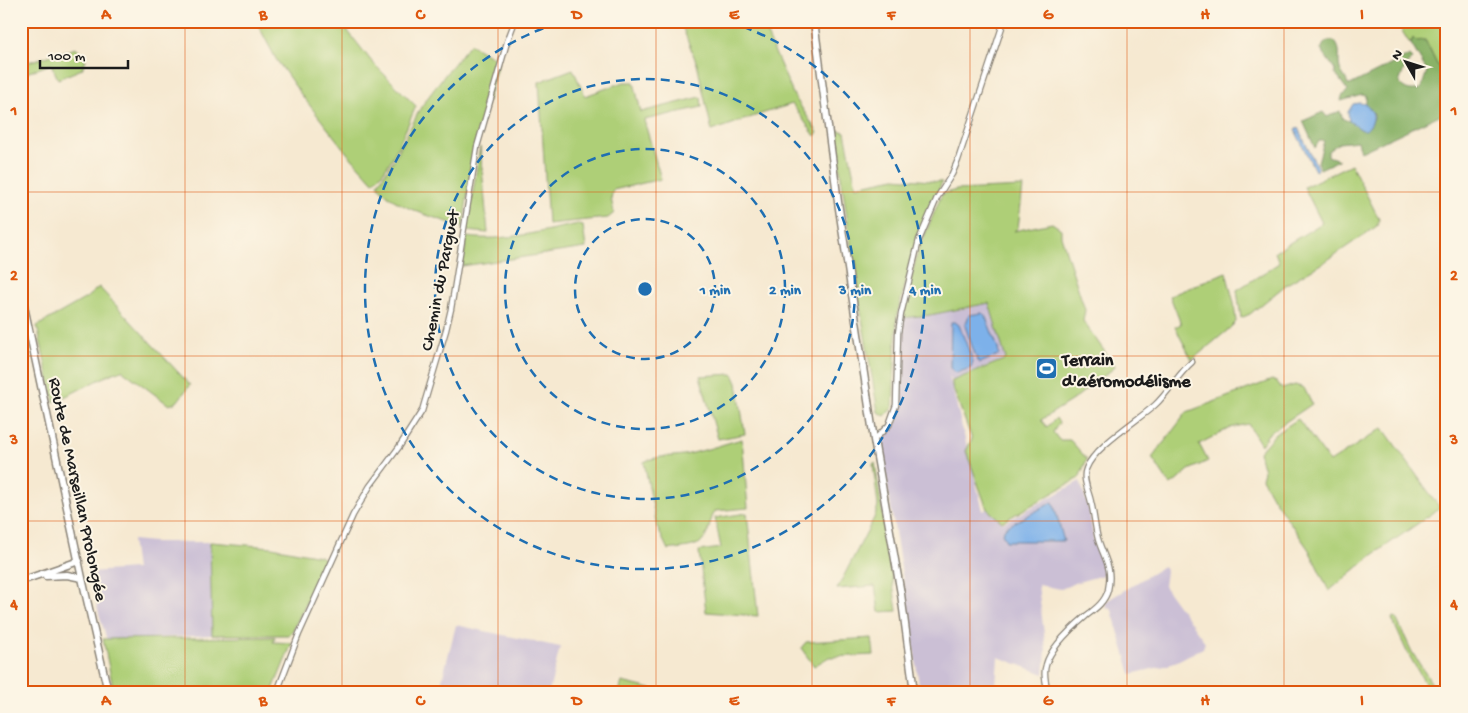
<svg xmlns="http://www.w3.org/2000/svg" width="1468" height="713" font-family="'Gochi Hand',sans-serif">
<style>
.industrial{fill:#cbbfd5}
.green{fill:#aecf77;stroke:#65764a}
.forest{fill:#8ab268;stroke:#536742}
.water{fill:#7db1ea;stroke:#4c6683}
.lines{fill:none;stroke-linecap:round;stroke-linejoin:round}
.canal{stroke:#7db1ea;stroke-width:6}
.street-casing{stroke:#898276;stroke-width:7}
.secondary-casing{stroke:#898276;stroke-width:9}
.street{stroke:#fff;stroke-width:4.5}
.secondary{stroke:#fff;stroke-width:6}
.grid{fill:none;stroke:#de560d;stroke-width:1;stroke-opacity:0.55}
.ring{fill:none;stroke:#1f6fb2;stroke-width:2.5;stroke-dasharray:9 6}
.labels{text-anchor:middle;stroke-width:4;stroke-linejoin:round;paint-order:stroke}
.street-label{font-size:18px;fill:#1c1c1c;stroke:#fcf5e5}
.poi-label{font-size:18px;font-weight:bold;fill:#1c1c1c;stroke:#fcf5e5;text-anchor:start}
.centre{fill:#1f6fb2;stroke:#fcf5e5;stroke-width:2.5}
.ring-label{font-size:15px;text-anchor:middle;font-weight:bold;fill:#1f6fb2;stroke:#fcf5e5;stroke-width:4;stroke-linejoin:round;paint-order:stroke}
.neatline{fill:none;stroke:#de560d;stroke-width:2}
.grid-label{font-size:16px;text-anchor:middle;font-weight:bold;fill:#de560d}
</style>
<rect width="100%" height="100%" fill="#fcf5e5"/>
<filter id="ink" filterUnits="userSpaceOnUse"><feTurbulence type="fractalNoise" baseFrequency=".02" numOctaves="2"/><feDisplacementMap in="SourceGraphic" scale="10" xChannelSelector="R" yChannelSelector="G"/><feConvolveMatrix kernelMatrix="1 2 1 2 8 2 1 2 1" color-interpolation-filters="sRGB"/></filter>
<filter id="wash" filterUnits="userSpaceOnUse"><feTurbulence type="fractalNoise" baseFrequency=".0096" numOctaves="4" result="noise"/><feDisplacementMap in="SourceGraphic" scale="20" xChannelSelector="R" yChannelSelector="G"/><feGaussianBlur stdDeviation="1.12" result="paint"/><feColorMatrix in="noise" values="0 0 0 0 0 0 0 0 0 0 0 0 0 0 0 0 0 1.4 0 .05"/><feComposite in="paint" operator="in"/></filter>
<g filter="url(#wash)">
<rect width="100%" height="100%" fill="#f6e9d1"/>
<path class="industrial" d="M989,302L1006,358L952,381L949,375L983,511L987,509L1003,523L1080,481L1089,510L1094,543L1103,562V575L1078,582L1061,589L1038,585L1046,650L1044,674L998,657L996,686L993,692H920L911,627L882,454L884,438L899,420L901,318L930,315L974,307Z
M132,540L154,542H210L212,635L107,640L99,614L89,572L136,569Z
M1164,566L1166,571L1164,586L1205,642L1203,648L1169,665L1131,674L1111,607L1107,609L1105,602Z
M456,625L560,647L549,692H439Z"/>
<path class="green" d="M256,21H340L372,62L416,106C407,126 391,170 373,182L347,153L300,93L276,59Z
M691,21H761L794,96L818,133L815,136L792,104L755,116L712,131L697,64L682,26Z
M1402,21H1447V85L1425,40L1416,41L1413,38L1410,44L1402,31L1401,23Z
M21,44L28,62L76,48L86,60L82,69L58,79L51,64L21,75Z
M470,44L495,58L498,63L474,149L463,227C438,218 391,208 378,184L396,156L421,107L440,81Z
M573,69L585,96L624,82H634L641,112L701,97L702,107L644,120L661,179L613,190L611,198L614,213L608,218L548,224L539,82Z
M834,129L845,132L856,186L895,178L942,182L917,241L897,315L893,407L885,416L878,412L860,307Z
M480,147L488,233L467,231Z
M1351,164L1379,219L1377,226L1326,261L1287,284L1250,314L1241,318L1237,290L1279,263L1275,252L1322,223L1304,187Z
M1023,187L1018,228L1014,231L1052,223L1061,229V236L1085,310L1083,321L1115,366L1114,368L1074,399L1041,420L1047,427L1056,418L1059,423L1053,432L1059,440H1070L1087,459L1079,478L1002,522L987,509L966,451L972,439L952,386V381L1006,359L989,303L930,315L901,318L920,243L923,239L942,194L956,190Z
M578,224L583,226L586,248L462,266L467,237C503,242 543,231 578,224Z
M1226,272L1234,303L1236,322L1229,329L1192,360L1175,327L1181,324L1170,296Z
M99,287L190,385L177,402L169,405L122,370L113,373L54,402L37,326L86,298Z
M733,374L737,383L745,434L718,439L700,376Z
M1272,380L1278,383L1282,389L1295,385L1304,388L1312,404L1268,434L1261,445L1248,424L1230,428L1199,444L1208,461L1189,470L1174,483L1170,485L1152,458L1187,412Z
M1298,419L1330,462L1383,428L1440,508L1370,557L1329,591L1309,550L1273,498L1262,478L1264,471L1259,452L1275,434Z
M742,439L748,508L715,511C710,519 710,529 705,538C700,548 678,548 668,550L657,527L644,462C659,454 677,458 693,453C710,449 726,443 742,439Z
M875,462L897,611L879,612L875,586L837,589L874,518L878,506L873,464Z
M747,513L758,616L706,612L699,551L721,548L715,518Z
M210,542L272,547L320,556L326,561L293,630L289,635H212Z
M1393,617L1396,618L1412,652L1437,692H1430L1406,650L1392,619Z
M275,637L273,642L292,643L272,692H114L103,639Z
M872,638L874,655L829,657L814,666L801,648L806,642Z
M622,682L663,692H619Z"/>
<path class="forest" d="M1413,38L1416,41L1425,40L1447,85V115L1444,113L1361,152L1358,141L1339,143L1328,151V156L1339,160L1320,169L1318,162L1324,141H1319L1315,148L1303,121L1323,112L1327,117L1340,111L1343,119L1349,121L1362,130L1370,126L1374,118V114L1366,104V96L1362,95L1341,101L1342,96L1348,91L1334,72L1336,71L1321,50C1324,42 1326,40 1334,41C1343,50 1337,58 1340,69C1342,75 1347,78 1348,85H1350L1410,55L1413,58L1405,67L1399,83C1406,91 1411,91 1421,89L1427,71L1411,44Z"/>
<path class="water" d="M1359,103L1366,104C1375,113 1376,120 1366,130H1362L1349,121L1348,112L1353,104Z
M1298,128L1318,169L1315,171L1295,130Z
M982,313L985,315L998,348L999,355L980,363L977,360L965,326L969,315Z
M951,322H955L959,325L973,361L971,368L956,373L950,368Z
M1053,502L1064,541H1006L1002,533L1006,527Z"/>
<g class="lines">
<path class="canal" d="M1445,21L1447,24"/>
</g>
</g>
<g filter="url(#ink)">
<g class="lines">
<defs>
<path id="street" d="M874,440L889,425L896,405L898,333L901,314L919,240L937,198L952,174L958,160L1004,21
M277,692L299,634L353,515L370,486L399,447L422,411L446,330L451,309L477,147L507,42L515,21
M1048,692C1046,683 1043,674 1046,665C1050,648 1073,627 1086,616C1095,609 1105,602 1108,590C1113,567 1104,559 1098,539C1095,527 1094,514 1091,502C1089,492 1082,479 1086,469C1094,447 1137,421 1155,405C1169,392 1178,374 1192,362"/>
<path id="secondary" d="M814,21L838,202L874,440L901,594L914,692
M21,292L82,578L108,692
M46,576L67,575L82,578
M21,581L79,561"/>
</defs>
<use href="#street" class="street-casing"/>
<use href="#secondary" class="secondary-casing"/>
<use href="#street" class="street"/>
<use href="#secondary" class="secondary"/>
</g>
</g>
<path class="grid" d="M185,21V692M342,21V692M498,21V692M656,21V692M812,21V692M970,21V692M1127,21V692M1284,21V692M21,192H1447M21,356H1447M21,521H1447"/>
<g class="ring">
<circle cx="645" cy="289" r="70"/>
<circle cx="645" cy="289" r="140"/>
<circle cx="645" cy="289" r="210"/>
<path d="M729 22A280 280 0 1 1 561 22"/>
</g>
<defs>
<symbol id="stadium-square" viewBox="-11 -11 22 22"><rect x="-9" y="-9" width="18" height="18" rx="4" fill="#1f6fb2" stroke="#fcf5e5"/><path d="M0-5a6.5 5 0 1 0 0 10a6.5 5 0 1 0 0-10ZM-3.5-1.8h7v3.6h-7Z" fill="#fff"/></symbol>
</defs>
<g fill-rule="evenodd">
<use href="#stadium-square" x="1034" y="356" width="25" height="25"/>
</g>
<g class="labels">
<g class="street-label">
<text transform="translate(439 280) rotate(-79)" y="6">Chemin du Parguet</text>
<text transform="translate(79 489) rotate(78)" y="6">Route de Marseillan Prolongée</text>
</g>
<g class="poi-label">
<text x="1062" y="365">Terrain<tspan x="1062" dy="21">d'aéromodélisme</tspan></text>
</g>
</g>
<circle cx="645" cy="289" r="8" class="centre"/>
<g class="ring-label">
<text x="715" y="294">1 min</text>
<text x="785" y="294">2 min</text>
<text x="855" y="294">3 min</text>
<text x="925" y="294">4 min</text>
</g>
<rect width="1468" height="713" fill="none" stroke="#fcf5e5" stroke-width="55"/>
<g transform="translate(1406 62) rotate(309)" stroke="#fcf5e5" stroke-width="4" paint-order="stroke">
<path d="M0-4L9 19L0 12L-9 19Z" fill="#1c1c1c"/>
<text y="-8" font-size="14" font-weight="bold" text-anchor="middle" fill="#1c1c1c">N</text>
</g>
<path d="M40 60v8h88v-8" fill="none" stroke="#1c1c1c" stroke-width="2.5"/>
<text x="48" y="60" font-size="15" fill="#1c1c1c" stroke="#fcf5e5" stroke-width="4" paint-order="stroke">100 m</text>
<rect x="28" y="28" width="1412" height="658" class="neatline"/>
<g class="grid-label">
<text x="106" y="19">A</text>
<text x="263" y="19">B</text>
<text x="420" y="19">C</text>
<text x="577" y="19">D</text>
<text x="734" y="19">E</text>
<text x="891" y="19">F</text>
<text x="1048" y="19">G</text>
<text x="1205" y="19">H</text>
<text x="1362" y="19">I</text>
<text x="14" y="115">1</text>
<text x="1454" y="115">1</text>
<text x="14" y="280">2</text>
<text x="1454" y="280">2</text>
<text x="14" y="444">3</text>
<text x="1454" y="444">3</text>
<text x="14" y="609">4</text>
<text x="1454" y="609">4</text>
<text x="106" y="705">A</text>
<text x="263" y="705">B</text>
<text x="420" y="705">C</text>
<text x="577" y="705">D</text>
<text x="734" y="705">E</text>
<text x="891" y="705">F</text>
<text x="1048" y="705">G</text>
<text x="1205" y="705">H</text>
<text x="1362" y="705">I</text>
</g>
</svg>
